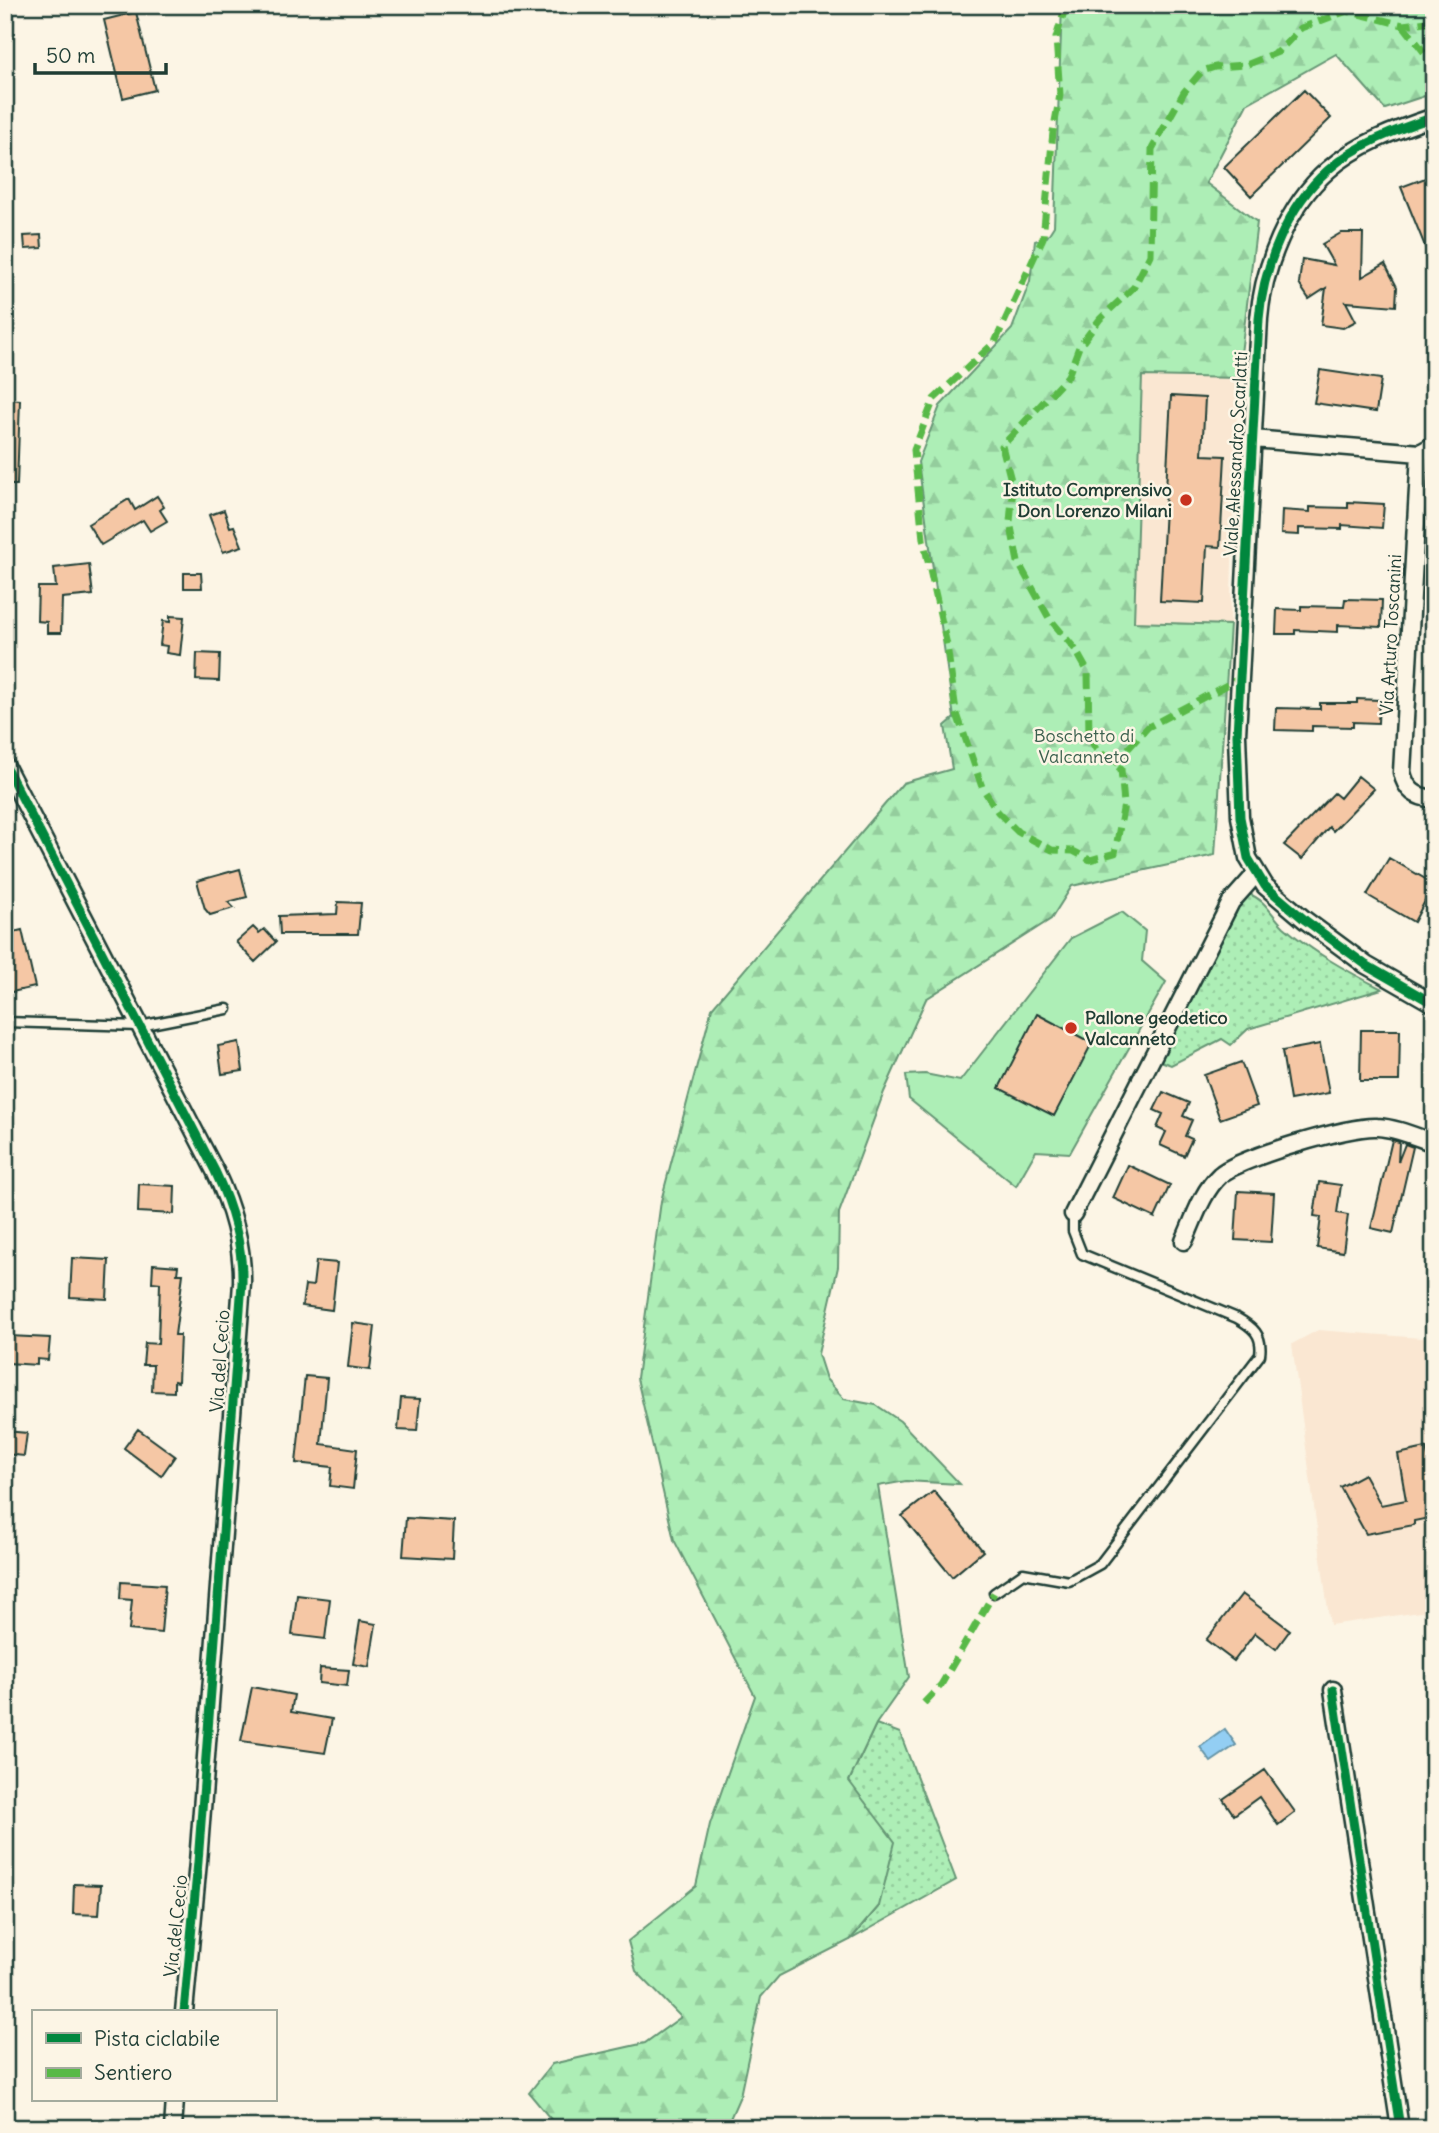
<svg xmlns="http://www.w3.org/2000/svg" width="1439" height="2133" font-family="Delius,sans-serif">
<style>
.built{fill:#fae7d2}
.grass{fill:url(#grass-dots);stroke:#669675;stroke-width:2}
.forest{fill:url(#forest-firs);stroke:#669675;stroke-width:2}
.garden{fill:#adeeb6;stroke:#669675;stroke-width:2}
.water{fill:#93cef3;stroke:#6594a7;stroke-width:2}
.building{fill:#f5c7a5;stroke:#1f3d34;stroke-width:2}
.lines{fill:none;stroke-linecap:round;stroke-linejoin:round}
.lane-casing{stroke:#1f3d34;stroke-width:13}
.street-casing{stroke:#1f3d34;stroke-width:21}
.lane{stroke:#fcf5e5;stroke-width:8}
.street{stroke:#fcf5e5;stroke-width:16}
.quiet{stroke:#58b947;stroke-width:7;stroke-dasharray:14 7;stroke-linecap:butt}
.cycleway-casing{stroke:#fcf5e5;stroke-width:13}
.cycleway{stroke:#00873e;stroke-width:9}
.poi-dot{fill:#c8321e;stroke:#fcf5e5;stroke-width:2.5}
.labels{text-anchor:middle;stroke-width:5;stroke-linejoin:round;paint-order:stroke}
.street-label{font-size:18px;fill:#1f3d34;stroke:#fcf5e5}
.poi-label{font-size:18px;font-weight:bold;fill:#1f3d34;stroke:#fcf5e5;text-anchor:end}
.park-label{font-size:18px;fill:#3b604e;stroke:#fcf5e5}
</style>
<defs>
<pattern id="grass-dots" width="8" height="8" patternUnits="userSpaceOnUse" patternTransform="scale(1.75)"><rect width="8" height="8" fill="#adeeb6"/><path d="M2 2h.1M6 6h.1" fill="none" stroke="#94cd9d" stroke-width="1.8" stroke-linecap="round"/></pattern>
<pattern id="forest-firs" width="22" height="20" patternUnits="userSpaceOnUse" patternTransform="scale(1.75)"><rect width="22" height="20" fill="#adeeb6"/><path d="M5 1l3.5 6h-7zM16 11l3.5 6h-7z" fill="#94cd9d"/></pattern>
</defs>
<rect width="100%" height="100%" fill="#fcf5e5"/>
<filter id="ink" filterUnits="userSpaceOnUse"><feTurbulence type="fractalNoise" baseFrequency=".0143" numOctaves="2"/><feDisplacementMap in="SourceGraphic" scale="14" xChannelSelector="R" yChannelSelector="G"/><feConvolveMatrix kernelMatrix="1 2 1 2 8 2 1 2 1" color-interpolation-filters="sRGB"/></filter>
<g filter="url(#ink)">
<path class="built" d="M1142,375L1238,378L1230,625L1133,622Z
M1318,1330L1434,1339V1610L1330,1625L1292,1344Z"/>
<path class="grass" d="M1249,894C1266,900 1271,915 1284,927C1314,953 1347,971 1382,989L1248,1029L1231,1045L1222,1039L1171,1065L1160,1061L1238,905Z
M876,1724L900,1733L956,1880L850,1940L879,1906L849,1781Z"/>
<path class="forest" d="M1062,5H1434V93L1385,109L1336,54L1247,104L1206,183L1257,222L1238,378L1142,376L1134,622L1230,625L1215,855L1072,886L1051,919L926,999L884,1092L839,1213L838,1267L818,1354L826,1379L844,1399L876,1405L900,1421L960,1484L906,1481L878,1486L909,1677L876,1724L849,1781L895,1842L879,1906L850,1940L779,1976L761,1997L740,2096L726,2128H558L529,2093L552,2064L645,2043L681,2017L636,1971L628,1941L696,1886L710,1824L755,1696L674,1540L637,1378L661,1201L712,1008L903,783L952,769L945,726L954,718L918,462L940,406L1012,329L1030,281L1035,241L1047,237L1054,226Z"/>
<path class="garden" d="M1122,912L1145,931L1142,961L1166,982L1070,1153L1036,1151L1016,1186L909,1099L906,1075L925,1074L960,1081L1071,938Z"/>
<path class="water" d="M1225,1729L1236,1745L1211,1762L1200,1747Z"/>
<path class="building" d="M136,12L155,90L123,98L104,20Z
M1304,90L1331,118L1251,196L1224,167Z
M1428,177L1434,192L1433,266L1401,187Z
M1341,233H1363L1362,277L1385,264L1397,287L1396,306L1346,302L1356,321L1343,328L1321,325L1326,288L1309,299L1299,284L1302,259L1334,265L1322,244Z
M41,235L42,248L25,249L24,236Z
M1320,370L1381,379L1376,412L1314,403Z
M1171,396L1205,398L1202,455L1225,456L1220,547L1207,546L1204,603L1160,601Z
M5,399L20,400L17,485H5Z
M157,496L164,507L160,510L167,521L150,531L143,520L101,545L88,524L129,499L135,510Z
M1348,502L1384,504L1382,528L1342,525V529L1299,528V535L1281,534L1282,510L1310,512V507L1348,508Z
M224,510L230,527L234,526L242,546L223,552L209,515Z
M89,564L93,595L62,598L61,633H47V622L37,621L38,587H56L54,568Z
M184,573H201L202,588H184Z
M1345,599L1382,600L1381,627L1338,625V632L1295,630V634H1276L1277,609L1301,610V606L1344,607Z
M170,616L184,617L180,655L166,653L167,646L160,645L163,621L170,622Z
M197,653L220,654L219,681L196,680Z
M1357,699L1379,700L1378,723L1353,722V727L1312,726V731L1275,730L1276,708L1320,709V703H1357Z
M1358,776L1374,789L1333,831L1329,827L1302,859L1284,845L1334,793L1340,798Z
M1389,858L1434,884L1414,922L1367,895Z
M240,869L247,897L228,902L234,908L210,915L205,909L197,881Z
M338,902L361,903L358,934H280L279,916L337,914Z
M253,927L259,933L264,929L276,942L255,962L236,942Z
M22,930L35,987L7,993L5,934Z
M1037,1014L1092,1043L1054,1116L999,1088Z
M1361,1030H1400L1399,1081H1360Z
M239,1042L243,1071L222,1074L218,1046Z
M1320,1044L1329,1093L1290,1100L1282,1051Z
M1241,1062L1257,1106L1220,1119L1204,1075Z
M1163,1092L1189,1103L1183,1116L1192,1120L1185,1136L1192,1139L1184,1156L1160,1145L1166,1132L1157,1128L1163,1114L1154,1110Z
M1392,1140L1399,1142L1398,1162L1405,1144L1413,1147L1393,1233L1371,1228Z
M1128,1165L1170,1185L1155,1218L1113,1198Z
M1319,1182L1341,1185L1337,1213L1348,1215L1343,1252L1317,1248L1321,1217L1314,1216Z
M139,1184L175,1186L174,1214L138,1212Z
M1238,1191L1274,1193L1271,1242L1235,1240Z
M72,1258L109,1260L107,1299L70,1297Z
M316,1261L337,1263L332,1310L302,1306L305,1285L313,1286Z
M153,1264L178,1266L177,1274H183L175,1335H180L178,1382L174,1381V1392L152,1391L153,1365H143L145,1343L158,1344L160,1283L152,1282Z
M353,1323L375,1326L370,1370L348,1367Z
M9,1336L50,1338L48,1360L37,1359V1365L8,1363Z
M305,1376L327,1378L321,1444L357,1449L353,1489L330,1486L332,1467L296,1463Z
M401,1398L420,1399L417,1431L398,1430Z
M138,1429L175,1456L161,1476L124,1448Z
M5,1431L27,1433L24,1456L5,1454Z
M1426,1448L1430,1466L1434,1465V1517L1414,1521V1525L1366,1534L1340,1487L1364,1474L1381,1505L1406,1500L1398,1454Z
M934,1491L983,1551L952,1577L902,1516Z
M406,1518L454,1521L452,1559L403,1556Z
M121,1582L165,1585L161,1633L129,1630L132,1600L120,1599Z
M1242,1594L1290,1630L1276,1649L1255,1633L1234,1661L1206,1640Z
M297,1595L330,1599L325,1639L292,1635Z
M360,1621L376,1624L369,1667L353,1664Z
M320,1668L349,1670L347,1686L319,1683Z
M252,1687L294,1695L291,1712L332,1719L325,1753L241,1741Z
M1265,1770L1295,1812L1278,1825L1259,1797L1234,1815L1223,1799Z
M74,1884L101,1885L99,1915L73,1914Z"/>
<g class="lines">
<defs>
<path id="lane" d="M5,1022L140,1026L227,1009
M994,1593L1023,1573L1069,1581L1100,1564L1260,1355C1263,1335 1253,1327 1237,1318L1082,1254L1073,1231V1214"/>
<path id="street" d="M1434,117C1398,129 1357,144 1328,170C1288,205 1263,267 1259,319L1237,735L1240,817L1248,858L1265,886L1305,920L1366,965L1434,1004
M1253,439L1420,453L1434,445
M1420,453L1402,772C1406,791 1416,797 1434,799
M5,765L215,1171C232,1207 243,1243 242,1283L198,1862L184,2012
M1073,1214L1231,902L1255,875
M1184,1241C1194,1219 1202,1192 1220,1175C1239,1158 1351,1125 1377,1127C1397,1128 1416,1137 1434,1143
M1333,1690L1400,2128
M173,2128L175,2100"/>
</defs>
<use href="#lane" class="lane-casing"/>
<use href="#street" class="street-casing"/>
<use href="#lane" class="lane"/>
<use href="#street" class="street"/>
<path class="quiet" d="M1066,5L1056,38L1060,95L1053,132L1043,238L995,342L934,399L914,450L923,539L947,645L956,711L982,787L998,812L1018,832L1052,850L1073,851L1090,860L1115,853L1124,804L1121,769L1096,749L1089,737L1088,672L1075,649L1049,618L1018,562L1010,522L1013,488L1002,446L1068,376L1079,347L1100,319L1134,287L1150,255L1152,149L1184,92L1202,71L1215,67L1246,65L1278,52L1301,28L1347,11L1403,25L1434,21
M1403,25L1434,65
M1114,764L1148,727L1240,678
M924,1703L941,1685L994,1593"/>
<defs>
<path id="cycleway" d="M1434,117C1398,129 1357,144 1328,170C1288,205 1263,267 1259,319L1237,735L1240,817L1248,858L1265,886L1305,920L1366,965L1434,1004
M5,765L215,1171C232,1207 243,1243 242,1283L198,1862L184,2012
M1333,1690L1400,2128"/>
</defs>
<use href="#cycleway" class="cycleway-casing"/>
<use href="#cycleway" class="cycleway"/>
</g>
</g>
<g class="poi-dot">
<circle cx="1186" cy="500" r="7"/>
<circle cx="1071" cy="1028" r="7"/>
</g>
<g class="labels">
<g class="street-label">
<text transform="translate(1236 454) rotate(-87)" y="6">Viale Alessandro Scarlatti</text>
<text transform="translate(1391 635) rotate(-87)" y="6">Via Arturo Toscanini</text>
<text transform="translate(220 1361) rotate(-86)" y="6">Via del Cecio</text>
<text transform="translate(176 1926) rotate(-84)" y="6">Via del Cecio</text>
</g>
<g class="poi-label">
<text x="1172" y="496">Istituto Comprensivo<tspan x="1172" dy="21">Don Lorenzo Milani</tspan></text>
<text x="1085" y="1024" text-anchor="start">Pallone geodetico<tspan x="1085" dy="21">Valcanneto</tspan></text>
</g>
<g class="park-label">
<text x="1084" y="742">Boschetto di<tspan x="1084" dy="21">Valcanneto</tspan></text>
</g>
</g>
<rect width="1439" height="2133" fill="none" stroke="#fcf5e5" stroke-width="28"/>
<rect x="14" y="14" width="1411" height="2105" fill="none" stroke="#1f3d34" stroke-width="2.5" filter="url(#ink)"/>
<rect x="32" y="2010" width="245" height="91" fill="#fcf5e5" stroke="#a4ab9e" stroke-width="2"/>
<rect x="46" y="2033" width="35" height="10" fill="#00873e" stroke="#a4ab9e" stroke-width="2"/>
<text x="94" y="2046" font-size="21" fill="#1f3d34">Pista ciclabile</text>
<rect x="46" y="2068" width="35" height="10" fill="#58b947" stroke="#a4ab9e" stroke-width="2"/>
<text x="94" y="2080" font-size="21" fill="#1f3d34">Sentiero</text>
<path d="M35 63v10h131v-10" fill="none" stroke="#1f3d34" stroke-width="3.5"/>
<text x="46" y="63" font-size="21" fill="#1f3d34" stroke="#fcf5e5" stroke-width="5" paint-order="stroke">50 m</text>
</svg>
